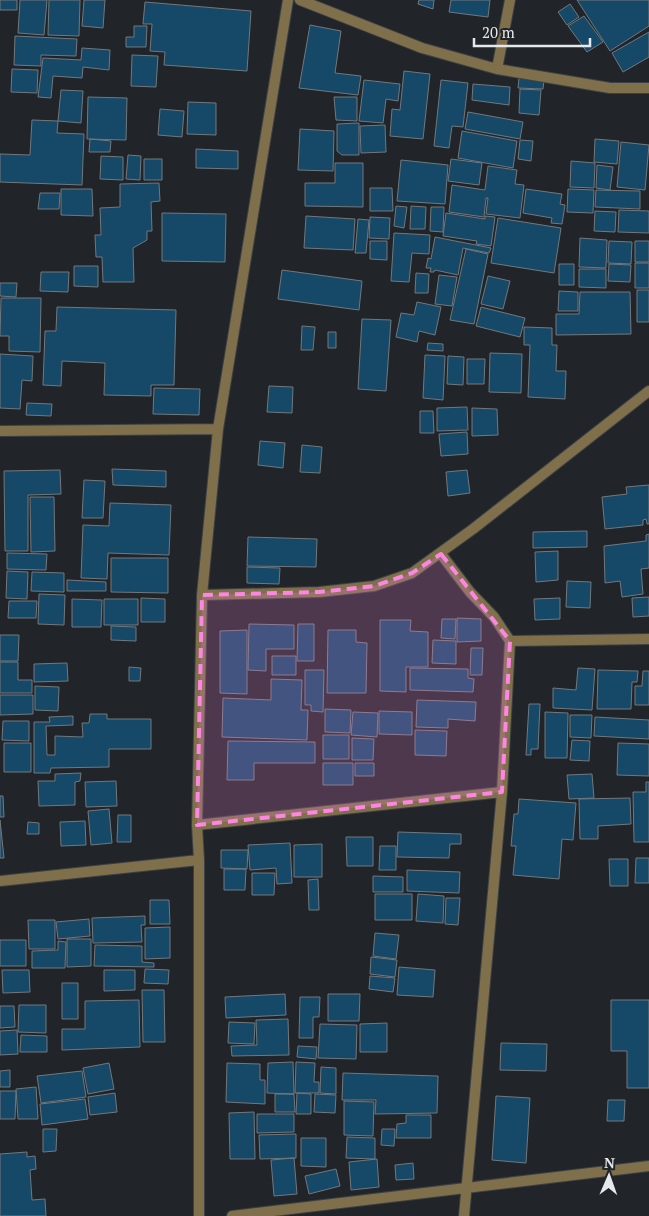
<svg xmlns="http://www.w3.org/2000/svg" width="649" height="1216" font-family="'PT Serif',serif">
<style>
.building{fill:#164868;stroke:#72787c}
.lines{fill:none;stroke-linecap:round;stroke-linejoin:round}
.street-casing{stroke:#3d4044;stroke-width:12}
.street{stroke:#7f6f4b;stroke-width:10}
.marked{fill:#fd86e2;fill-opacity:0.2;stroke:#fd86e2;stroke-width:4;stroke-dasharray:10 6;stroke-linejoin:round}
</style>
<rect width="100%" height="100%" fill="#212529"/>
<path class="building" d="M0,0H17V10H0Z
M20,0H47L44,35L18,33Z
M49,0H80L79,36L48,35Z
M84,0H105L103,28L82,26Z
M419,0H434L433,9L418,4Z
M451,0H490L488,17L449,12Z
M577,0H649V26L610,51Z
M145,2L251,11L247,71L164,65L165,52L150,51L152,24H143Z
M570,4L579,17L567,25L558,12Z
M584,16L603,42L587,52L568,26Z
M310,25L341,31L335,73L361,76L358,95L299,88Z
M134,26H147L146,47H126V37H134Z
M649,32V57L623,72L612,53Z
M15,36L77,39L76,56L41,55V66L14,65Z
M82,48L110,50L109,70L83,67L82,78L53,76L51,98L38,97L43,58L81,60Z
M132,55L158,56L156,87L131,86Z
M12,69L38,70L37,93L11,92Z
M404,71L430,74L423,139L390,136L392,109L400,110Z
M519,78L544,80L543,89L518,88Z
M364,80L400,84L398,101L386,99L383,123L359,121Z
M441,80L468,83L463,127L452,126L449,148L434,146Z
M473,84L510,87L509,105L472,100Z
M520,89L541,90L539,115L519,113Z
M61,90L83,91L81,123L58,121Z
M88,97L127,98L126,140L87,139Z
M334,97H357V121L336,120Z
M188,102L216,103V135L187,134Z
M160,109L184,111L182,137L158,135Z
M468,112L523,122L520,139L465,129Z
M32,120L58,121L57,133L84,134L82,185L0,182V154L30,155Z
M359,123V155H342L337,151V124Z
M385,125L386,152L361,153L360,126Z
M300,129L334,131L333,171L298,170Z
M462,131L517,141L513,168L458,158Z
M90,139L111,141L110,152H89Z
M595,139L619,141L617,164L594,162Z
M520,140L533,141L531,161L518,159Z
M621,142L649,145L645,190L617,187Z
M196,149L238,151V169L196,168Z
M128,155L141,156L140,180L126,179Z
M101,156L123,157V180L100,179Z
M144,159H162V180H144Z
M451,159L482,163L479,185L448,181Z
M401,160L448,165L445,204L397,201Z
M571,161L595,163L594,188L570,187Z
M335,163H363V207L305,206V183H335Z
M597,165L613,167L610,190L596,188Z
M488,166L517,170L515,184L524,185L520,218L486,214L488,198H486L484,217L449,212L452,185L485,190Z
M159,183L160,201L151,202L152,231H147V240L133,248L134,282H103L102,257H96L95,235H101L100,208L120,207V184Z
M370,188H392L393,211H370Z
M61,189H92L93,216L61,215Z
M526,189L562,194L560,204L565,205L562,224L551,223L552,218L523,213Z
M568,189L594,190L593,213L567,212Z
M596,190L640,191V209L595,207Z
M40,193H60L59,209H38Z
M396,206L407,207L404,228L394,226Z
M411,206L426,207L425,229H410Z
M431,207H444L443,232L430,231Z
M619,210L649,211V233L618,232Z
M595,211L616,212L615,232L594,231Z
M162,213L226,214L225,262L162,261Z
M446,213L485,219V216L495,217L491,246L476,244L477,241L443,236Z
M306,216L355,219L353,250L304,248Z
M370,217L390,218L389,239L369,238Z
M498,218L561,228L554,273L491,263Z
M358,219L369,220L366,253H355Z
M394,233L430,235L429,254L412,253L409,282L391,281Z
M435,237L491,248L489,253L463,248L458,275L435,270L434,272H430L431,268H426L428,258L431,259Z
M580,238L607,240L606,268L579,267Z
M370,241H387V260L370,259Z
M609,241L632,242L631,264L608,263Z
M635,241H649V262H635Z
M466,249L488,254L474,324L450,320Z
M635,263H649V288H635Z
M559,264H574V285H559Z
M609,264L631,265L630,282L608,281Z
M74,266H98V287L74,286Z
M579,269H606V288L579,287Z
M282,270L362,281L359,310L278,299Z
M41,272H69L68,292L40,291Z
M416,273L429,274L428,293H415Z
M439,275L457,277L452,306L435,304Z
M488,276L510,281L503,309L481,304Z
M0,283H17L16,297L0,296Z
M637,290H649V322H637Z
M559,291L578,292V311H558Z
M580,292H630L631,334L556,335V314H579Z
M1,298H41L40,352L9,351V336H0Z
M417,302L441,307L435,335L419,331L417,342L396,337L401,313L414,315Z
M57,307L176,310L174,385H151V396L104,395L105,363L62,361L61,386L43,385L45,331H56Z
M481,307L525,318L520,337L476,326Z
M362,319L391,320L386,391L358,389Z
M302,326L315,327L313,350H301Z
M524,327L552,328V345H557L556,371H566L565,399L528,397L530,345H524Z
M328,332H336V348H328Z
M428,343L443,344V351L427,350Z
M490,353L522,354L521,393L489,392Z
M0,354L33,356L32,381L22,380L20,409L0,408Z
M425,355L445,356L443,400L423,398Z
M448,356L464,357L463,385L447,384Z
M467,359H485L484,384H467Z
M269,386L293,387L292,413L267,412Z
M154,388L200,389L199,415L153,414Z
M27,403L52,404L51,416L26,415Z
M467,407L468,430L437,431V408Z
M472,408L497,409L498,435L472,436Z
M420,411H433L434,433H420Z
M467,432L468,454L441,456L439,434Z
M260,441L285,443L283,468L258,465Z
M302,445L322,447L320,473L300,472Z
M112,469L166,471V487L113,485Z
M60,470L61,494L28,495V551H5L4,471Z
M467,470L470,493L448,496L446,472Z
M84,480L105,481L103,518H82Z
M649,485V524H647L646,519L643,520V525L605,529L602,497L627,494L626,487Z
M30,497H54L55,551L31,552Z
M110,503L171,505L169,555L108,553L107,579L81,578L83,525L109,526Z
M587,531V547L533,548V532Z
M649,534V568L641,569L643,594L622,597L620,581L605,583L604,546L646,541V535Z
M248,537L317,539L316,567L247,566Z
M558,551V580L536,582L535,552Z
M7,553L47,554L46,570L7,569Z
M111,558H168V593L111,592Z
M247,567L280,568L279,584L247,583Z
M7,571L28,572L27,599L6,598Z
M32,572L64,573V592L31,591Z
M67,580L106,582V591H67Z
M567,581L591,582L590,608L566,607Z
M39,594L65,595L64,625L38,624Z
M649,597V616L633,617L632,598Z
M141,598L165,599V622H141Z
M560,598V619L535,620L534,599Z
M72,599L102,600L101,627H72Z
M104,599H138V625H104Z
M9,601H37L36,618H8Z
M457,618L481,619V641L457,642Z
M442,619H456L455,639L441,638Z
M380,620H411L410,631L428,632V667H406V692L380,691Z
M249,624L294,625V649H266V671L248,670Z
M298,624H314V661H297Z
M111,626L136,627V641L111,640Z
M247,630V694L220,693V631Z
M328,630H356V642L367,643L366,693H327Z
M0,635H19L18,661H0Z
M433,640L456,641V664L432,663Z
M471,648H483L482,675H470Z
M272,656H296V675H272Z
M0,662H18V680H32V693H0Z
M67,663L68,681L34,682V664Z
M129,667L141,668L140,681H129Z
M410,668L468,669V678L474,679L473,692L410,690Z
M578,668L595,669L592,710L553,708V688L576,690Z
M305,670H324L323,712L311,711V705H305Z
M598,670L638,671L637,682H632L631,709H597Z
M643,671H649V705H635V686H642Z
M271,679L302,680L301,710H308L307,740L222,737L223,698L271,700Z
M35,686L59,687L58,711L35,710Z
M0,695H33V714L0,715Z
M417,700L476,702L475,721L448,719V728L416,727Z
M529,704H540L538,749H531V755H526Z
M325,709L351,710L350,733L325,732Z
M379,711L412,712V735L379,734Z
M353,712L378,713L377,737L351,735Z
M545,712L568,713L567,758H545Z
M90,714H107V719H151V749H109V767L51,768L50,773H34V722H50L49,717L73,716V725L46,726L47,755H55V736L83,737L82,723H89Z
M570,715H592L591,738L570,737Z
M595,717L649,720V739L594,736Z
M3,721H29V741L2,740Z
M415,730L447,731L446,756L415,755Z
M323,735H349V759H323Z
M352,738L374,739L373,760H352Z
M572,740L590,741L589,761L570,760Z
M228,741L315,742V763H254V780H227Z
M4,743H31V772H4Z
M618,743L649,744V776L617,775Z
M323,763H353V785H323Z
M355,763H374V776H355Z
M81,773L80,781L75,782V805L39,806L38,781H55V774Z
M592,774L594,798L569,799L567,775Z
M116,781L117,806L86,807L85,782Z
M646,782H649V842H634L633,792H646Z
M0,796H3L4,817H0Z
M630,798L631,824L598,826V839H580L579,799Z
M519,799L576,803L573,840L562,839L559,879L513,875L516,846H511L514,814H518Z
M109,809L112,843L91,845L88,811Z
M118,815H131V842H117Z
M0,820L4,858H0Z
M85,821L86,845L61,846L60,822Z
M28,822L39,823V834H27Z
M398,832L461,834V844H450L449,858L397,857Z
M346,837H373V866H347Z
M290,843L292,883L277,884L276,868L250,870L248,845Z
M322,844V877H294V845Z
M380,846H396V870H379Z
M221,850H248L247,869L221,868Z
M636,858H649V883H635Z
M609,859H628V886H610Z
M224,869H246L245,890H224Z
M407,870L460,872L459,893L407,891Z
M252,873H275L274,895H252Z
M373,876L403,877V892H373Z
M318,879L319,910H309L308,880Z
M375,894H412V920H375Z
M418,894L444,896L443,923L416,921Z
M446,898H460L458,925L445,924Z
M150,900H169L170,924H150Z
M145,916V925H141L142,942L93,943L92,918Z
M89,919L90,936L58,939L56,922Z
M28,920H55V949H29Z
M170,927V958L145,959V928Z
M375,933L399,935L396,959L373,956Z
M67,939H91V966L67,967Z
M0,940H26V966H0Z
M58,941L66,942L65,968H32V951L58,950Z
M95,945L142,946V962L154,963V967L94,966Z
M371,957L397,960L395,977L370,974Z
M399,967L435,970L433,997L397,995Z
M145,969L169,970L168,984L144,983Z
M2,970H29L30,992L3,993Z
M104,970H135V990L104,991Z
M370,976L395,978L393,992L369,989Z
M62,983H78V1019H62Z
M142,990H164L165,1042H143Z
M285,994L286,1015L226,1018L225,997Z
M328,994H360L359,1021H328Z
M300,997H320L319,1017H313V1038H299Z
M139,1000L140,1047L62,1050V1029H85V1001Z
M611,1000H649V1088H627V1051H611Z
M19,1005H46V1033L18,1032Z
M0,1006H14L15,1027L0,1028Z
M288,1019L289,1055L232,1056L231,1046L257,1045L256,1020Z
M229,1022L255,1023L254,1044L228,1043Z
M387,1023V1052H360V1024Z
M320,1024L357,1025L356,1059L318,1058Z
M17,1030L18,1054L0,1055V1031Z
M21,1035L47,1036V1052H20Z
M501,1043L547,1044L546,1071L500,1070Z
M298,1046L317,1047L316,1059L297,1057Z
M293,1062L294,1094L267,1093L268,1063Z
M296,1062L315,1063L314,1082H319V1093H295Z
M109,1063L114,1089L88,1094L83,1068Z
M227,1063L260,1064V1080H265V1104L226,1102Z
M321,1067L336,1068V1094L320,1093Z
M10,1070V1087H0V1071Z
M82,1071L86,1097L41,1103L37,1076Z
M343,1073L438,1076L437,1113L375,1114L376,1100H342Z
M36,1087L38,1119H18L16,1089Z
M0,1091H16L15,1119H0Z
M115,1093L117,1112L90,1115L88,1097Z
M297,1093L311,1094V1114H296Z
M275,1094H294L295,1112H275Z
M315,1094L336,1095L335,1113L314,1112Z
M496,1096L530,1098L526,1163L492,1160Z
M85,1099L88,1119L42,1125L40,1104Z
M608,1100H625L624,1121H607Z
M344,1101L374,1102L373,1136L344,1135Z
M254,1112L255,1159H230L229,1113Z
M257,1114H294V1132L257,1133Z
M406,1115H431V1138H396L397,1124L406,1123Z
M43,1129H57L56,1151L43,1152Z
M382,1129H395L394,1146L381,1145Z
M296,1134V1158L260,1159L259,1135Z
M347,1137L375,1138V1159L346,1158Z
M301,1138H326V1167L301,1166Z
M27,1152V1157L35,1156L36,1169L30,1170L32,1200L45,1199L46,1216H0V1154Z
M294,1158L297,1194L274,1196L271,1160Z
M377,1159L379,1187L351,1190L349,1162Z
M413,1163L414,1179L396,1180L395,1165Z
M336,1169L340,1186L309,1194L305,1176Z"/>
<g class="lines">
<defs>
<path id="street" d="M300,0L422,48L497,69L610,88H649
M497,69L510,0
M0,431L218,429
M441,554L470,592L494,617L510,641L502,792L464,1216
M202,595L319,592L374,586L412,573L473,529L649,391
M510,641L649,639
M197,825L502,792
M0,881L199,860
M199,1216V860L197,825L202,595L218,429L288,0
M232,1216L649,1166"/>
</defs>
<use href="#street" class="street-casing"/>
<use href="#street" class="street"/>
</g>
<path class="marked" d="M441,554L510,641L502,792L197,825L202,595L319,592L374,586L412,573Z"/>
<g transform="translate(609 1176) rotate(2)" stroke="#212529" stroke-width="4" paint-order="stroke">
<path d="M0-4L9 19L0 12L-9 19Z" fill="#e6e9ec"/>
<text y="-8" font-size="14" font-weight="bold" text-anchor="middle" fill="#e6e9ec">N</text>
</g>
<path d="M474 38v8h116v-8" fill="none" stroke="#e6e9ec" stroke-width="2.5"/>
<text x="482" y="38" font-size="15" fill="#e6e9ec" stroke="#212529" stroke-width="4" paint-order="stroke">20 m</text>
</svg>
